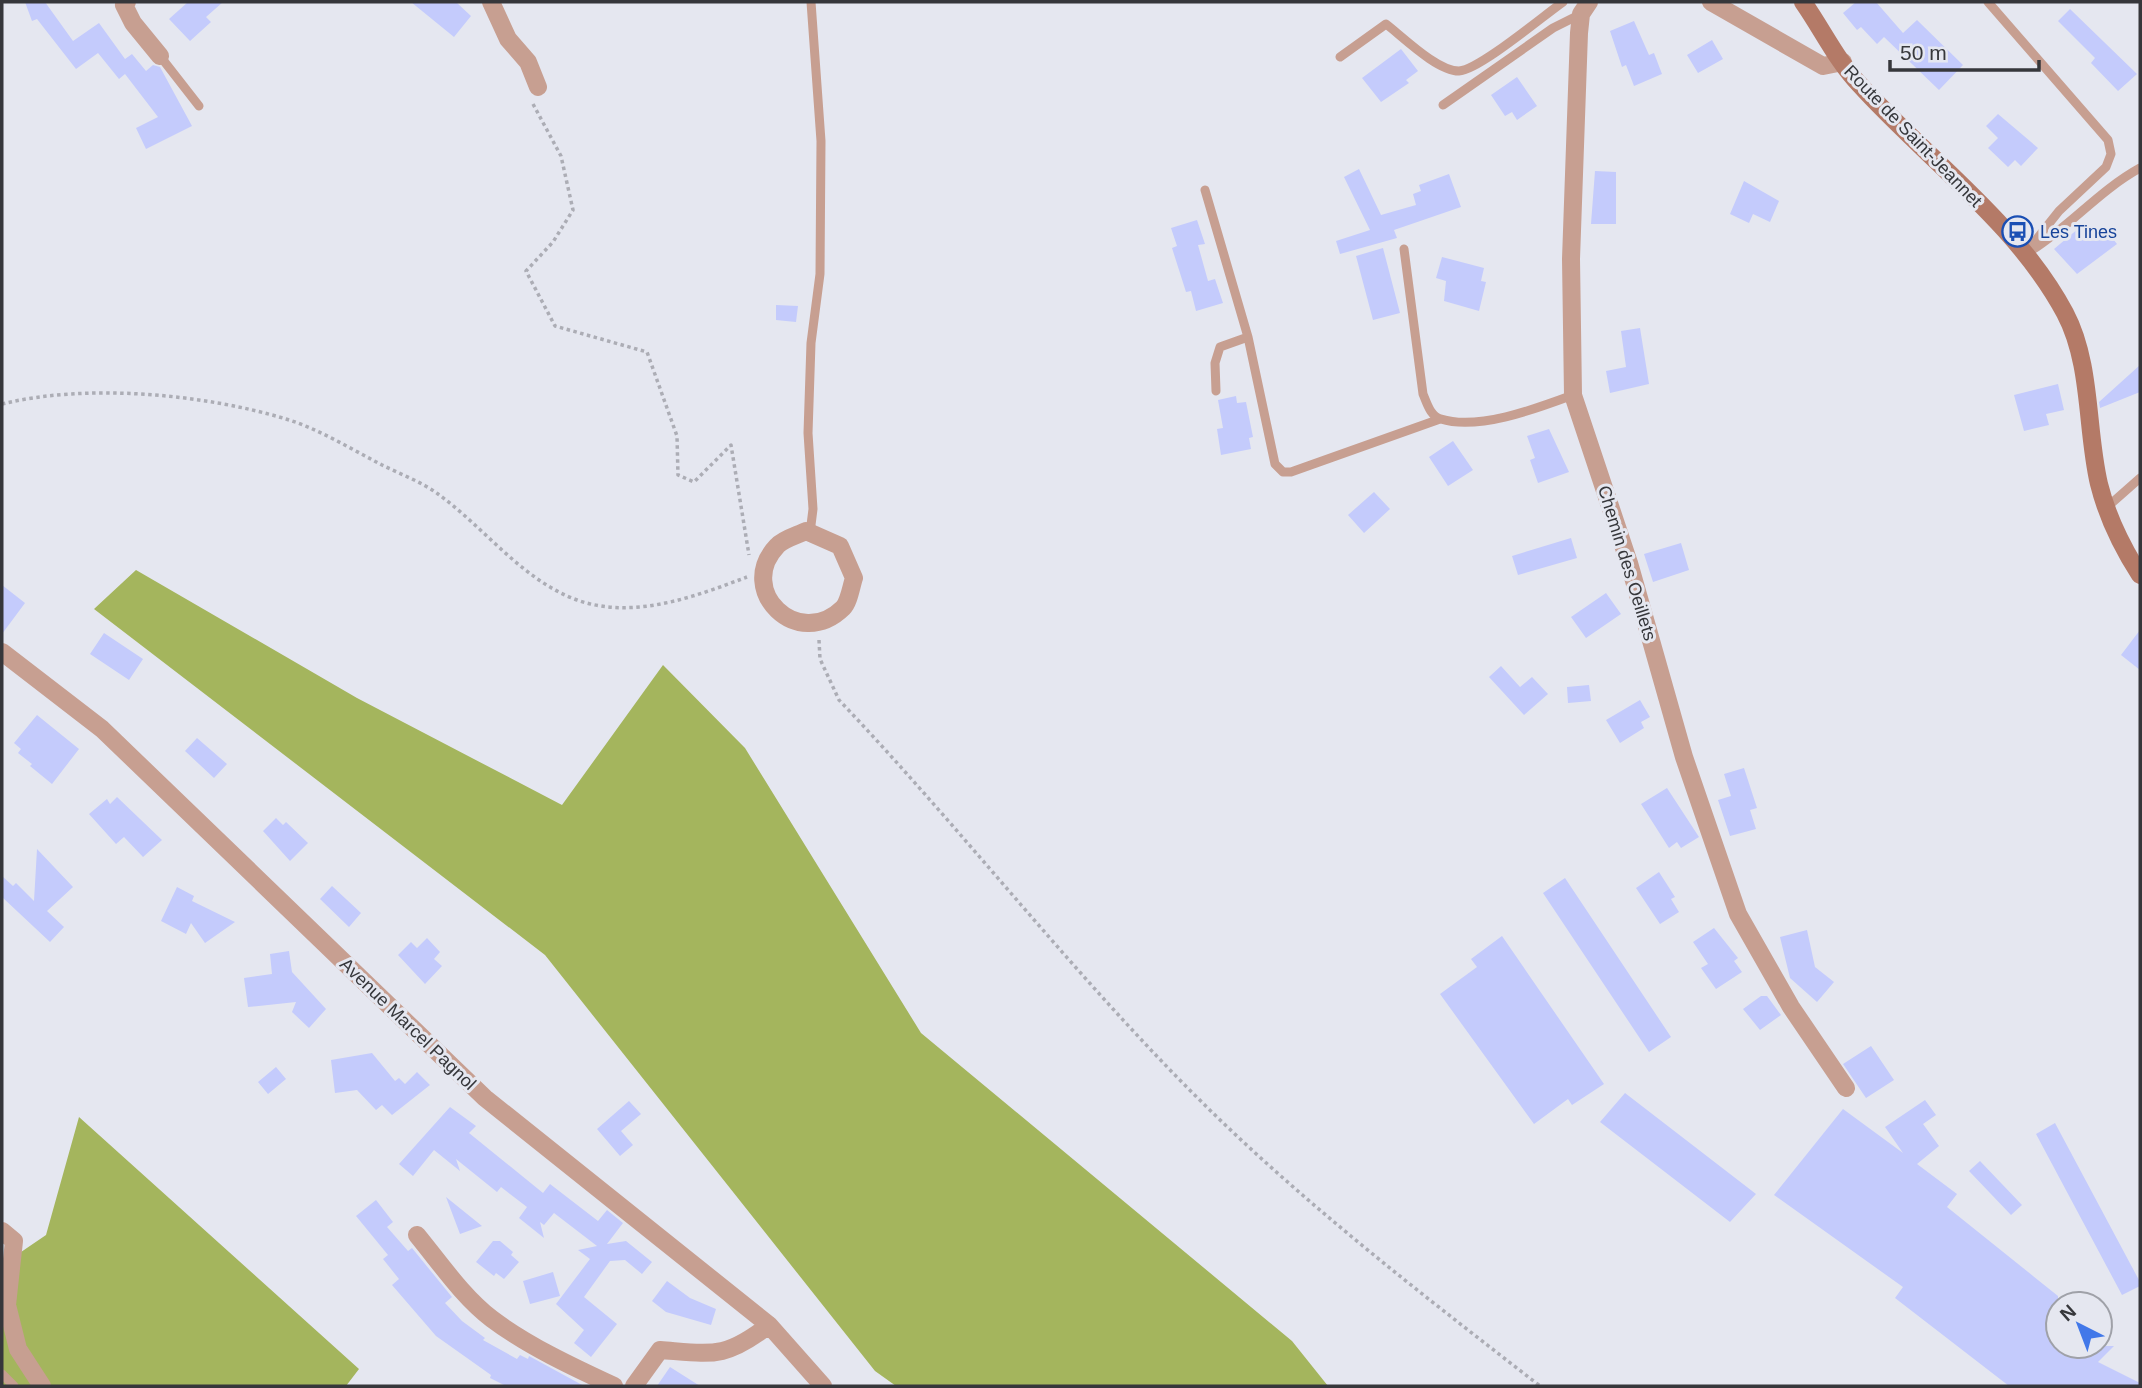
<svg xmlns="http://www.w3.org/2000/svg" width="2142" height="1388" font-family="Helvetica,sans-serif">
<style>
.forest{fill:#a4b55d}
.building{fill:#c4cbfc}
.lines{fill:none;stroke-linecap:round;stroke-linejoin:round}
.path{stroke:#acadb5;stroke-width:3.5;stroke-dasharray:3.5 3.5;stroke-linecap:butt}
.lane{stroke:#c79f91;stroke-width:9}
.street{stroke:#c79f91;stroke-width:18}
.secondary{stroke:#b47a67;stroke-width:18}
.labels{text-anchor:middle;stroke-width:6;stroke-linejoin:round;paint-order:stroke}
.street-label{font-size:18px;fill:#36373b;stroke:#e5e7f0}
.transit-label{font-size:18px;fill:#164399;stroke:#e5e7f0;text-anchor:start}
</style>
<rect width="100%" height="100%" fill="#e5e7f0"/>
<path class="forest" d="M136,570L357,698L562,805L663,665L745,748L921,1033L1292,1341L1328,1386H896L875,1371L545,955L94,609Z
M79,1117L359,1369L346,1386H2V1265L46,1235Z"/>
<path class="building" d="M25,2H45L73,41L99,23L125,59L132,54L146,71L153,65L160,67L192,126L146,149L136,128L158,117L125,74L119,79L98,53L76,69L37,19L32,21Z
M188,2H223L206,17L211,22L190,41L169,19Z
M411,2H456L471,16L454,37Z
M1856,2H1876L1903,33L1917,20L1963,65L1939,90L1884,37L1877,44L1861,27L1857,30L1843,13Z
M2070,9L2137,74L2118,91L2091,63L2095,58L2058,21Z
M1634,21L1649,55L1654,53L1662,74L1634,86L1626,65L1622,67L1610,31Z
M1712,40L1723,59L1698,73L1687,55Z
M1401,49L1418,71L1406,80L1409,83L1381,102L1362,78Z
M1517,77L1537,106L1517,120L1512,112L1505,116L1491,95Z
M1998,114L2038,148L2021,166L2015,160L2008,167L1988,148L1998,138L1986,126Z
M1359,169L1381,215L1416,205L1413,194L1421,191L1419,185L1449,174L1461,207L1394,230L1397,238L1340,254L1336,241L1370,230L1344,177Z
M1595,171L1616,172V224H1591Z
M1744,181L1779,201L1770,222L1753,214L1749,223L1730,214Z
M1197,220L1205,244L1198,245L1208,281L1215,279L1223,303L1196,311L1191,291L1186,292L1172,248L1177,246L1171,228Z
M2085,223L2097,237L2105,229L2117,244L2077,274L2054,249Z
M1383,248L1400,313L1373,320L1356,256Z
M1442,257L1484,268L1481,281L1486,282L1479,311L1444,301L1446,281L1436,278Z
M776,305L798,306L796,322L776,320Z
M1640,328L1649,384L1610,393L1606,371L1626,367L1621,331Z
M2140,365V392L2100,408L2099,402Z
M2058,384L2064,410L2046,414L2049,425L2024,431L2014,395Z
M1236,396L1237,403L1246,402L1253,437L1249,438L1251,449L1221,455L1217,429L1223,428L1218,400Z
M1549,429L1569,472L1538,483L1530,460L1535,458L1527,436Z
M1453,441L1473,470L1448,486L1429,457Z
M1374,492L1390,509L1364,533L1348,515Z
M1571,538L1577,558L1518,575L1512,556Z
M1681,543L1689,570L1653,582L1644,554Z
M2,585L25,603L2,634Z
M1606,593L1621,614L1586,638L1571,617Z
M2140,630V670L2121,655Z
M104,633L143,659L129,680L90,654Z
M1501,666L1520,687L1532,677L1548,694L1524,715L1489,677Z
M1589,685L1591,701L1568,703L1567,687Z
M1640,700L1650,717L1641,722L1644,728L1620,743L1606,720Z
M37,715L79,749L52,784L30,766L32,764L18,753L21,749L14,743Z
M197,738L227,764L214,778L185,751Z
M1744,768L1757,808L1750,810L1756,829L1730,836L1718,800L1731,796L1724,774Z
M1667,788L1699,837L1681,848L1677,842L1669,848L1641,804Z
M117,797L162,840L143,857L124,837L116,844L89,814L107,799L110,804Z
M276,818L283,825L286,822L308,843L290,861L263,831Z
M37,849L73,887L47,911L64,927L50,942L2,897V876L13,886L16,883L34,901Z
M1659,872L1675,897L1671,899L1679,912L1660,924L1636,888Z
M1565,878L1671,1037L1649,1052L1543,893Z
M332,886L361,913L349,927L320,899Z
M177,887L194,896L192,901L235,922L205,943L191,923L186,934L161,921Z
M1714,928L1738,958L1734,961L1742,972L1716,989L1701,968L1708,964L1693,942Z
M1807,930L1815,967L1834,982L1817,1002L1790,978L1780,937Z
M1502,936L1604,1084L1572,1105L1568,1099L1534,1124L1440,994L1477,967L1471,959Z
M427,938L440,952L434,959L442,966L425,984L398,955L411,942L417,948Z
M289,951L292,972L326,1009L309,1028L292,1012L296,1002L248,1007L244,978L272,974L270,954Z
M1761,996H1767L1781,1015L1760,1030L1743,1009Z
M1871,1046L1894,1080L1866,1098L1843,1064Z
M372,1053L395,1081L399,1078L405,1084L417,1072L430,1085L392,1115L382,1105L376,1110L357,1090L335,1093L331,1060Z
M276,1067L286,1079L268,1094L258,1082Z
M1625,1093L1756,1194L1730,1222L1600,1122Z
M1925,1100L1936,1115L1923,1124L1939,1146L1917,1164L1957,1194L1947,1207L2058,1296V1346H2114L2098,1362L2140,1383V1386H2009L1895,1298L1903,1287L1774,1195L1843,1109L1903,1153L1885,1127Z
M629,1101L641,1114L621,1131L633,1145L620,1156L597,1129Z
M450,1107L476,1126L469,1133L543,1193L550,1184L598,1221L607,1210L623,1223L607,1244L626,1241L652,1262L642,1274L625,1260L610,1261L584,1297L617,1324L591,1357L574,1343L584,1330L556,1304L590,1259L578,1250L597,1246L554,1213L544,1225L540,1222L544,1238L519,1218L527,1207L501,1187L497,1192L456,1159L460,1171L434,1150L413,1176L399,1164Z
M2055,1123L2140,1282V1286L2122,1295L2036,1134Z
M1980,1161L2022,1205L2011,1215L1969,1171Z
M446,1197L482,1226L460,1234Z
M376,1200L393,1222L387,1227L408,1251L412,1248L452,1297L445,1303L462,1321L485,1338L483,1340L517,1359L520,1355L528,1359L529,1356L584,1386H506L490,1378L491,1375L436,1336L392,1285L399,1279L383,1259L388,1255L356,1216Z
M493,1241H500L513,1252L511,1255L519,1262L504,1279L496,1273L494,1276L476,1262Z
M553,1272L560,1296L530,1304L523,1281Z
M667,1281L690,1298L716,1309L711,1325L666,1312L652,1301Z
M670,1367L700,1386H657Z"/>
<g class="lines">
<path class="path" d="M533,104L561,156L573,210L553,242L526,271L555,326L647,352L677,436L678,475L694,482L731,445L749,555
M2,404C86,383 204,394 286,419C319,429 351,449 382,465C400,474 422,482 438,494C485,528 522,580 577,600C633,620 694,597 747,577
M819,640L820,659L839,700C975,843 1094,1002 1238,1137C1333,1226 1437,1306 1540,1386"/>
<path class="lane" d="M1988,2L2108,140L2111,154L2106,167L2059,211L2024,255
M160,56L199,106
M1340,57L1386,24C1403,37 1437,71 1459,71C1479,70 1543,16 1563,2
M1443,105L1553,28L1581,14
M1205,190L1248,337
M1404,249L1423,394C1427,403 1430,416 1441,419C1478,431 1538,408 1573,395
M2032,250C2070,226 2100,190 2140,168
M1216,391L1215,363L1220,347L1248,337L1275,464L1283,472H1291L1440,419
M2106,508L2140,478
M810,533L813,509L808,433L811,343L820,274L821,141L811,2
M2,1374L14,1386"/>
<path class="street" d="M127,2L124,5L133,23L160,56
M491,2L508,39L528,62L538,87
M1589,2L1581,14L1579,33L1571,259L1573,395L1629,563L1684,757L1738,914L1791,1007L1846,1088
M1711,2L1823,66L1843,62
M806,531L840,546L854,578C851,587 849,602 843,608C798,652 735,590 777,546C783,539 798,535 806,531Z
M2,652L102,729L485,1098L769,1325L823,1386
M2,1231L14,1241L7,1305L18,1349L42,1386
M417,1235C440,1263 463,1297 492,1319C528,1346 573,1367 614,1386
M634,1386L660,1350C713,1354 725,1359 769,1325"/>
<path class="secondary" d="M1803,2C1822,29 1837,61 1860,85C1927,159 2017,223 2065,313C2092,364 2086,429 2099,484C2107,516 2122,547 2140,575"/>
</g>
<defs>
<symbol id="bus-ring" viewBox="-11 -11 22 22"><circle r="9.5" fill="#e5e7f0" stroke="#1a4fb4" stroke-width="1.5"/><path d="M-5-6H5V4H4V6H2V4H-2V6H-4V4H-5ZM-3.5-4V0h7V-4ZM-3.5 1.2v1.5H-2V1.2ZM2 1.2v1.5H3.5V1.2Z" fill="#1a4fb4"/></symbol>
</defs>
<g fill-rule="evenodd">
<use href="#bus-ring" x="2000" y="214" width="35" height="35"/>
</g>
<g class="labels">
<g class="street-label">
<text transform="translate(1913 136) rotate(46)" y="6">Route de Saint-Jeannet</text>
<text transform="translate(1627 563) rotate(73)" y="6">Chemin des Oeillets</text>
<text transform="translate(408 1024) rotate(44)" y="6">Avenue Marcel Pagnol</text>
</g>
<g class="transit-label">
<text x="2040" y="238">Les Tines</text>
</g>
</g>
<rect width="2142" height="1388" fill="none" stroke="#36373b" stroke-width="7"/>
<g transform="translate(2079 1325) rotate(318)"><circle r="33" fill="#e5e7f0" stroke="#9fa1a8" stroke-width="2"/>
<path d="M0-5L12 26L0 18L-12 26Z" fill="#4278e9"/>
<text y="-10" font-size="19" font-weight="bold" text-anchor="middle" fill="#36373b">N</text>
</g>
<path d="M1890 60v10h149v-10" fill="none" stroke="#36373b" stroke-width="3.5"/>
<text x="1900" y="60" font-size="21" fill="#36373b" stroke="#e5e7f0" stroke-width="5" paint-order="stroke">50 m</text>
</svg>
